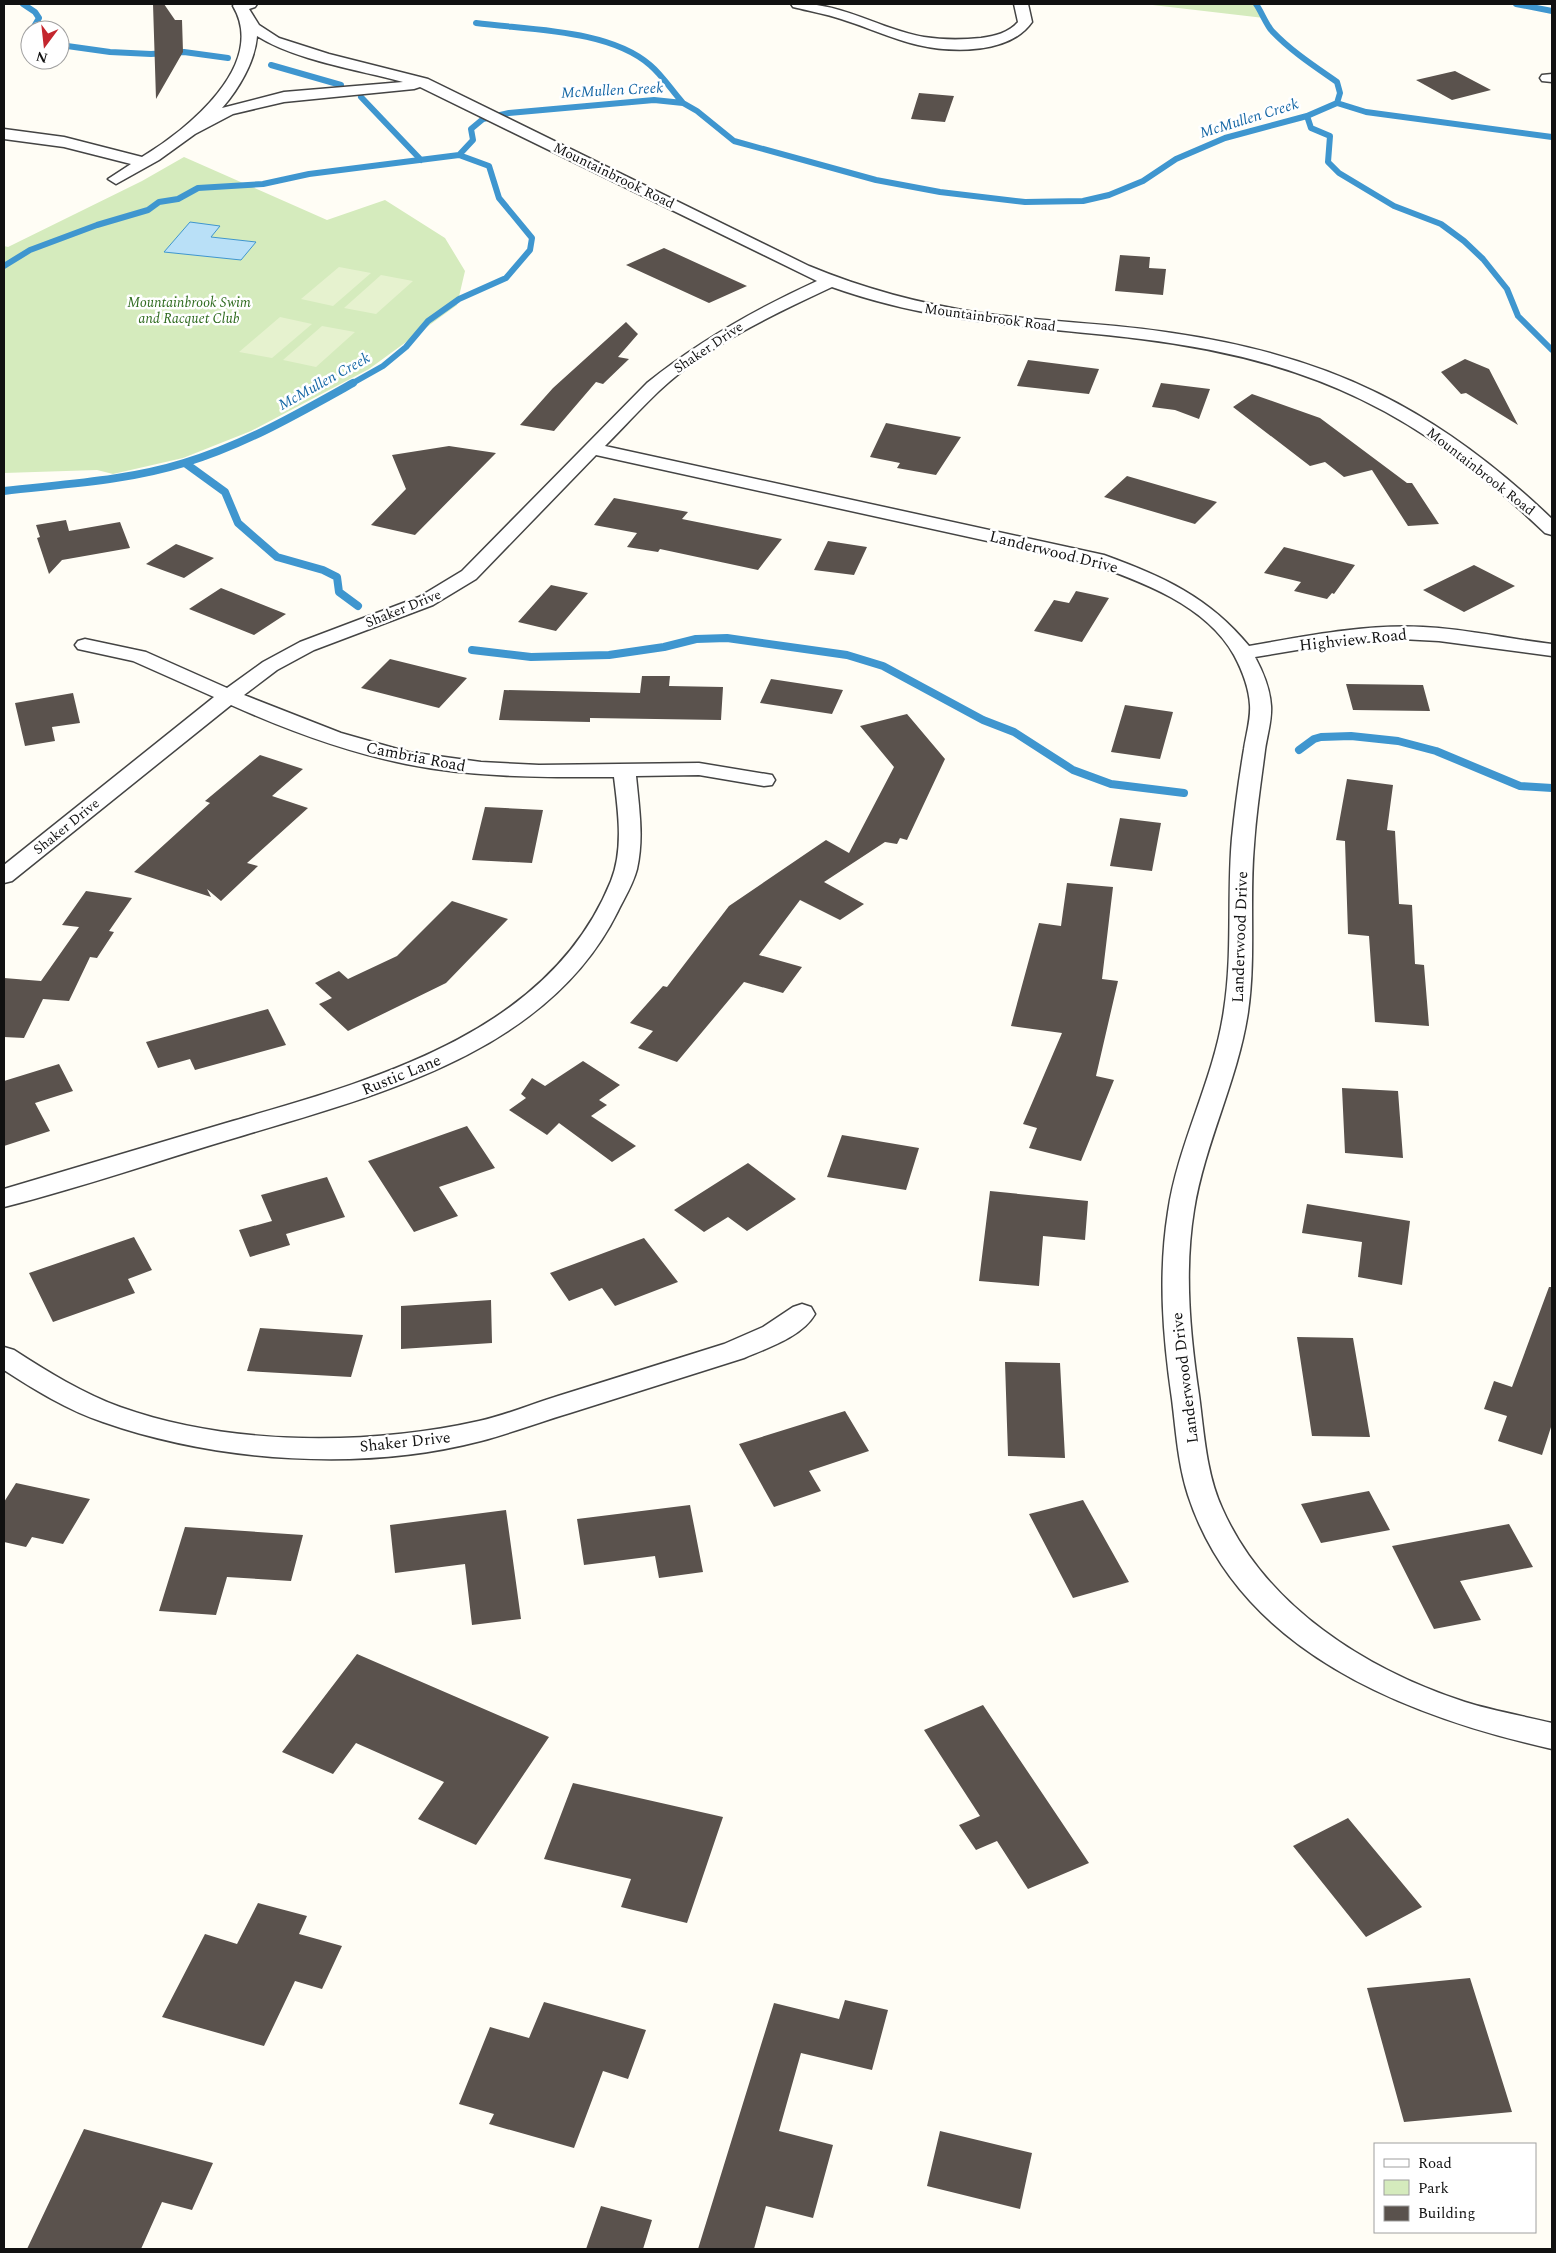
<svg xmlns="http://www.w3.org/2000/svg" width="1556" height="2253" font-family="Spectral,serif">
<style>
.green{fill:#d5ebbd}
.pitch{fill:#e6f2cf}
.water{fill:#b9e0f7;stroke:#3f96cf}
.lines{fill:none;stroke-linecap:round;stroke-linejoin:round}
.stream-far1{stroke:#3f96cf;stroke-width:6}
.stream{stroke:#3f96cf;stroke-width:8}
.building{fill:#5a524d}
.minor-casing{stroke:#444;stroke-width:3}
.minor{fill:#fff;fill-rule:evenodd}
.labels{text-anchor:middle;stroke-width:5;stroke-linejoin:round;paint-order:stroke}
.far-street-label{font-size:14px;fill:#111;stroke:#fff}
.far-park-label{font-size:14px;font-style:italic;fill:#2f6b1f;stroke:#fff}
.far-water-label{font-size:15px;font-style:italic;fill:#1768a6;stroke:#fff}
.street-label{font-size:16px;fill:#111;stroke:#fff}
</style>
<rect width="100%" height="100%" fill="#fffdf5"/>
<path class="green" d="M1144,4H1257L1264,18Z
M184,157L327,220L385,200L445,238L465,271L457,305L369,369L251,431L183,458L113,474L97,470L4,473V246L8,247L142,181Z"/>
<path class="pitch" d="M339,267L371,273L333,306L301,299Z
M381,275L413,281L376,314L344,308Z
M280,317L312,324L272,358L239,352Z
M322,326L355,332L316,367L283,360Z"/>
<path class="water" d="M190,222L220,226L211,237L256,242L241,260L164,252Z"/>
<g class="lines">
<path class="stream-far1" d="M23,4L35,12L39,18L32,30
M1256,4C1261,11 1267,26 1272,31C1291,51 1314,66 1337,82L1340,93L1337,103
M1516,4L1552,11
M476,23C528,30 609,29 650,65C663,76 672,91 683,103
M60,45L110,52L151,54L184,52L228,58
M271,65L341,85
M361,97L421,160
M1337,103L1366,112L1552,137
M1307,116L1311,128L1330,136L1328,162L1339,173L1394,206L1441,224L1464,241L1483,259L1507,289L1518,316L1552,350
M459,155L473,140L471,129L483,119L509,113L654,100L683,103L697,111L734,141L876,180L940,192L1025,202L1083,201L1109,195L1143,181L1176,159L1225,138L1307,116L1337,103
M4,266L30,250L97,225L148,210L159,202L178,199L198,188L263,184L309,174L459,155L489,166L499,198L532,238L530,250L506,278L459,299L428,321L406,347L383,366L351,384"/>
<path class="stream" d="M185,463L225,492L238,523L277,557L323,570L337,577L339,592L358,606
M4,491C64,484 126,481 184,463C244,445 299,413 353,383
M472,650L531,657L609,655L664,647L696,639L727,638L847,655L883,666L983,720L1014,732L1073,770L1111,784L1184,793
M1299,750L1314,739L1321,737L1351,736L1398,741L1436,751L1520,786L1552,788"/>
</g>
<path class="building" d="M153,4H164L175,20H182L183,52L156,99Z
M1455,71L1491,90L1452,100L1416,80Z
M919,93L954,96L945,122L911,119Z
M664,248L747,286L709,303L626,265Z
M1120,255L1150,257L1149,268L1166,269L1163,295L1115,291Z
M626,322L638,334L618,357L629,359L603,384L596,382L554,431L520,425L553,388Z
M1465,359L1489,369L1518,425L1466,393L1461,394L1441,372Z
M1028,360L1099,369L1089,394L1017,386Z
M1161,383L1210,389L1199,419L1175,410L1152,407Z
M1252,394L1320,418L1407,483H1412L1439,524L1408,526L1372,470L1344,477L1325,462L1310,466L1233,407Z
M886,423L923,430L961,437L936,475L897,468L900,463L870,457Z
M449,446L496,453L415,535L371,525L406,489L392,455Z
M1127,476L1217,502L1195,524L1104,497Z
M614,498L688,512L682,519L782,539L758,570L660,549L658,552L627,547L637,533L594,525Z
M66,520L69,531L120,522L130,548L62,560L49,574L37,538L40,537L36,525Z
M828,541L867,547L854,575L814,570Z
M176,544L214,558L184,578L146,564Z
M1284,547L1355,565L1334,594L1332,593L1327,599L1294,591L1301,582L1264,573Z
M1474,565L1515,586L1464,612L1423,590Z
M551,585L588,593L556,631L518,622Z
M221,588L286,614L254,635L189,609Z
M1076,591L1109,598L1082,642L1034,631L1054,600L1069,603Z
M390,659L467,678L439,708L361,688Z
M642,676H670L669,686L723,687L721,720L590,718V722L499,720L504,690L640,693Z
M771,679L843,690L832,714L760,703Z
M1346,684L1423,685L1430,711L1353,710Z
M73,693L80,723L52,727L55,741L25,746L15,703Z
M1125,705L1173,712L1160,759L1111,752Z
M907,714L945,759L907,840L900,838L897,844L885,842L824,882L864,904L840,920L800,900L759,955L802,967L783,993L744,982L677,1062L638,1048L653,1031L630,1023L663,986L667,987L729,906L826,840L849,853L894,767L860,726Z
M260,755L303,769L272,796L308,808L247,863L258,866L221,901L207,889L211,897L134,872L210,803L205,801Z
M1347,779L1393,785L1387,830L1395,831L1399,904L1412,905L1415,964L1424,965L1429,1026L1375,1022L1369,936L1348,934L1345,841L1336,840Z
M485,807L543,810L532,863L472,860Z
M1120,818L1161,823L1152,871L1110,866Z
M1067,883L1113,887L1102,979L1118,981L1096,1076L1114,1080L1081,1161L1029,1148L1037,1128L1023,1124L1062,1033L1011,1026L1039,923L1061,926Z
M86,891L132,898L109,931L114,932L97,958L90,957L69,1001L43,999L24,1038L4,1037V978L41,981L79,927L62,925Z
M452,901L508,919L446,983L348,1031L319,1004L332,998L315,983L339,971L348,979L397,956Z
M268,1009L286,1045L195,1070L190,1059L158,1068L146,1042Z
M583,1061L620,1085L599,1100L607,1105L591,1116L636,1146L612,1162L559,1123L547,1135L509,1110L526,1098L521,1094L532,1078L545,1086Z
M59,1064L73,1091L35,1103L50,1131L4,1146V1081Z
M1342,1088L1398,1091L1403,1158L1345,1153Z
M467,1126L495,1168L439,1187L458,1216L414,1232L368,1161Z
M842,1135L919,1148L906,1190L827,1177Z
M748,1163L796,1199L747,1231L728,1217L704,1232L674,1210Z
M327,1177L345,1217L286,1234L290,1245L250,1257L239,1230L272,1221L261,1195Z
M990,1191L1088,1201L1085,1240L1043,1236L1039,1286L979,1281Z
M1307,1204L1410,1221L1402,1285L1358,1277L1362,1242L1302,1233Z
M134,1237L152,1270L128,1279L135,1293L53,1322L29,1273Z
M644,1238L678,1282L615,1306L602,1288L569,1301L550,1273Z
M1549,1287H1552V1424L1542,1455L1498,1441L1507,1416L1484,1409L1494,1381L1512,1387Z
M491,1300L492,1343L401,1349V1306Z
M260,1328L363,1335L351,1377L247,1371Z
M1297,1337L1353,1338L1370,1437L1312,1436Z
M1005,1362L1060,1363L1065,1458L1008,1456Z
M845,1411L869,1451L809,1471L821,1491L774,1507L739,1444Z
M16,1483L90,1499L63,1544L32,1537L26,1547L4,1542V1502Z
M1369,1491L1390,1530L1321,1543L1301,1504Z
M1083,1500L1129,1582L1073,1598L1029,1514Z
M690,1505L703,1572L659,1578L655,1556L584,1565L577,1519Z
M506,1510L521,1619L472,1625L465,1564L395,1573L390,1525Z
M1509,1524L1533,1567L1460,1581L1481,1620L1434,1629L1392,1546Z
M185,1527L303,1535L291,1581L227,1577L216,1615L159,1611Z
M357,1654L549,1737L476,1845L418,1819L444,1782L356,1743L333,1774L282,1752Z
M983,1705L1089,1863L1028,1889L997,1841L976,1850L959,1825L980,1816L924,1730Z
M573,1783L723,1817L687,1923L621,1907L631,1879L544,1859Z
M1348,1818L1422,1907L1366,1937L1293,1846Z
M258,1903L307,1916L299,1934L342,1946L322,1989L295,1981L264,2046L162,2017L205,1934L237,1944Z
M1470,1978L1512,2112L1404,2122L1367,1988Z
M845,2000L888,2010L872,2070L801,2053L779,2131L833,2145L813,2218L766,2206L754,2249H698L774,2003L839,2019Z
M544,2002L646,2030L628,2079L603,2071L574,2148L489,2124L494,2114L459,2104L490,2027L529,2038Z
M84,2129L213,2163L192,2210L162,2202L141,2249H27Z
M940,2131L1032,2153L1020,2209L927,2186Z
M601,2206L652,2220L643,2249H586Z"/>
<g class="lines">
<defs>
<path id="minor" d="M234,4H257L255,7L249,9L259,25L279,38L329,54L428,79L809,266C864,289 921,304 980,313C1043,322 1108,323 1172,333C1330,356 1437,409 1552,519V535L1545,533C1421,414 1313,360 1141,339C1034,326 935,324 832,287C772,315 708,345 659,391C640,409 623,428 605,446L1104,555C1162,576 1209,597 1249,646C1306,636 1365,624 1423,627C1467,629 1509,639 1552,644V656L1439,641L1401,639L1333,644L1255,657C1263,672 1270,688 1271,706C1272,720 1267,736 1265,750C1261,782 1256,813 1254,845C1249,901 1256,957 1248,1012C1238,1080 1205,1142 1194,1210C1184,1271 1190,1334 1199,1395C1204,1432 1206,1473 1222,1508C1265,1606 1366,1670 1465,1702C1494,1711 1523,1716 1552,1723V1749C1406,1716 1239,1652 1188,1495C1178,1464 1176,1431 1172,1399C1163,1337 1158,1275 1168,1212C1178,1143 1214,1080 1224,1010C1233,954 1227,895 1232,838C1235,808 1239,779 1244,749C1246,735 1251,719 1250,705C1249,687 1242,670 1234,655C1206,605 1142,582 1092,564L596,455L476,579L433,605L314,650L277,670L244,695L341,733L408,752L481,762L539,765L699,763L772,775L775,780L772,785L764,786L699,775L636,776C639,807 644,838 637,869C633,884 625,897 618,911C548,1053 377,1095 238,1137C160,1160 83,1187 4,1207V1189C78,1167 152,1145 226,1123C370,1081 549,1035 611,881C624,849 618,810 614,777C545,777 475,778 406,764C346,752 287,730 231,705L12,881L4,883V865L214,697L133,661L78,649L75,645L78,641L85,639L146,652L227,688L263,662L300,642L419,597L462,571L647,383C699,341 756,309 817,281L420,87L414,89L284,102L233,114L195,134L159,160L116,184L108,179L131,164L64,147L4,139V129L64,137L142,157C187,130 268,65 233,6ZM257,36C295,60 359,70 403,82L284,92L222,108C238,90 255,62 257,36Z
M791,4C841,1 878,29 924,37C943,40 961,40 981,38C994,36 1009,33 1018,22L1014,4H1028L1032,22C1010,54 953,53 918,45C892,39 867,27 841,19C826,14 809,11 793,7Z
M1552,74V82L1542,81L1540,78L1542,75Z
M802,1304L811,1307L815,1314C802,1337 767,1348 744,1358C686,1376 628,1395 570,1413C540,1422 511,1433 481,1441C363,1472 217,1462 103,1422C67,1410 35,1390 4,1370V1347L14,1350C48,1372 82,1393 120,1407C229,1446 367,1446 479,1421C506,1415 532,1404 558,1396C614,1379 669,1361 724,1344L763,1327L793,1307Z"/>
</defs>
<use href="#minor" class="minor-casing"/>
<use href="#minor" class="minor"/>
</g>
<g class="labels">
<g class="far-street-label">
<text transform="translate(614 175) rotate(26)" y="5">Mountainbrook Road</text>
<text transform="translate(990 317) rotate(8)" y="5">Mountainbrook Road</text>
<text transform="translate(708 347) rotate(-34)" y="5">Shaker Drive</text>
<text transform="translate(1481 471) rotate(38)" y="5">Mountainbrook Road</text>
<text transform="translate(403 608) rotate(-22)" y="5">Shaker Drive</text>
<text transform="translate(66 826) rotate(-39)" y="5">Shaker Drive</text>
</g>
<g class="far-park-label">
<text x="189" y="307">Mountainbrook Swim<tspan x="189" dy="16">and Racquet Club</tspan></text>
</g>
<g class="far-water-label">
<text transform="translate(612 90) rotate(-3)" y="5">McMullen Creek</text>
<text transform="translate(1249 118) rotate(-17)" y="5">McMullen Creek</text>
<text transform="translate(324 381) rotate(-29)" y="5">McMullen Creek</text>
</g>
<g class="street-label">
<text transform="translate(1054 551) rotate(14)" y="6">Landerwood Drive</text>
<text transform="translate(1353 639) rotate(-6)" y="6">Highview Road</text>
<text transform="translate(416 756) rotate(11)" y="6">Cambria Road</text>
<text transform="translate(1239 937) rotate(-88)" y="6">Landerwood Drive</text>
<text transform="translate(401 1074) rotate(-22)" y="6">Rustic Lane</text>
<text transform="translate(1184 1378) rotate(-97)" y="6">Landerwood Drive</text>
<text transform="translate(405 1441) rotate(-6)" y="6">Shaker Drive</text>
</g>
</g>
<rect width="1556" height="2253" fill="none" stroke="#111111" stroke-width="10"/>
<rect x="1374" y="2143" width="162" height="90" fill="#ffffff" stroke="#a0a0a0"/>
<rect x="1384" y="2159" width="25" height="8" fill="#ffffff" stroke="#a0a0a0"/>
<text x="1418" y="2168" font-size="15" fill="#111111">Road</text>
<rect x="1384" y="2180" width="25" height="15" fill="#d5ebbd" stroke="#a0a0a0"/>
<text x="1418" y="2193" font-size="15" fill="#111111">Park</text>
<rect x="1384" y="2206" width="25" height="15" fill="#5a524d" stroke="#a0a0a0"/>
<text x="1418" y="2218" font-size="15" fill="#111111">Building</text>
<g transform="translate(45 45) rotate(195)"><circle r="24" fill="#ffffff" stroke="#a0a0a0"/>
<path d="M0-4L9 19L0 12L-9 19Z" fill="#c4262e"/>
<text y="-8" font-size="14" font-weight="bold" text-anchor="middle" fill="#111111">N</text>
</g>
</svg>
